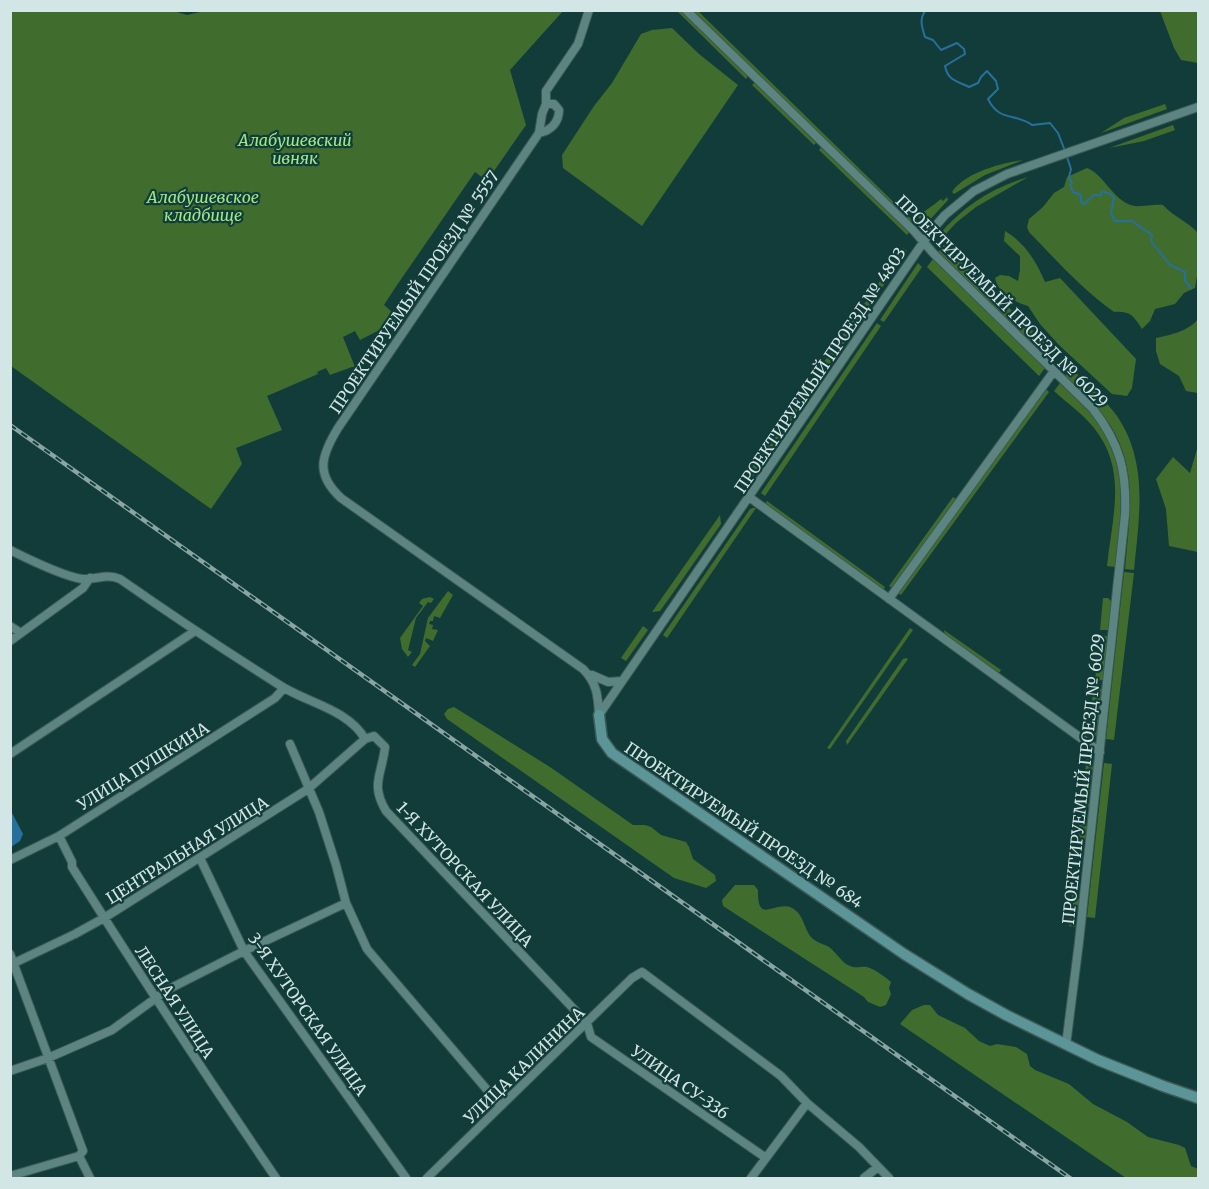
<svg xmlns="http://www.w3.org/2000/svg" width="1209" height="1189" font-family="Merriweather,serif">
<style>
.green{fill:#406d2d}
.water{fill:#27709b}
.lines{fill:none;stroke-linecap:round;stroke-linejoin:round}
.stream{stroke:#27709b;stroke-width:2}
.street-casing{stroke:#3c5956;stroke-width:10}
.secondary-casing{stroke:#3c5956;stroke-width:13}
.street{stroke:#5c8581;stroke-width:8}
.secondary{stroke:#5b9598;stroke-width:10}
.rail-casing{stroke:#88a5a3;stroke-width:4.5}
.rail{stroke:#123c39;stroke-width:2;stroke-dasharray:7;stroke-linecap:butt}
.labels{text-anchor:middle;stroke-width:4.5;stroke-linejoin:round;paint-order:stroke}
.park-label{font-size:16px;font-style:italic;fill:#a0e984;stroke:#123c39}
.street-label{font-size:16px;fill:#d2e7e5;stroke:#123c39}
</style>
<rect width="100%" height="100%" fill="#123c39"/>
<path class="green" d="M170,10L187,15L209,10L563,11L510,70L526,125L487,181L475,172L395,288L384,305L392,312L397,321L360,340L355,331L343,337L355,367H352L330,375L326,368L317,372L318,374L267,396L282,430L236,448L242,464L211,509L11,366V11Z
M677,11H681L748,76L746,79Z
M693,11H698L915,223L913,225Z
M1160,11H1198V63L1181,60L1174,48Z
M672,28L699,54L738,85L642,226L563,168L562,155L594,106L612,83L641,34L652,30Z
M755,82L816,143L814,145L752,85Z
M1165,104L1167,109L1101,133L1124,118Z
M1173,125L1175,130L1144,141L1109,148Z
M821,147L909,232L907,235L819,150Z
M1023,160L985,175L954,194L952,192C964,173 1001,163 1023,160Z
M1087,168C1105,175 1114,203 1135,206C1139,207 1155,204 1163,205C1174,217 1187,221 1198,233V270L1195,288L1184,293L1175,304L1155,309L1150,321L1142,329C1133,315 1130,311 1114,312C1082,289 1056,260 1029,232L1027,227L1029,219L1043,207L1054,193L1064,187L1067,177Z
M1028,177L976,207L957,222L942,238L939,235C963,206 992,188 1028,177Z
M947,197L948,200L926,224L918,217C925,210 933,206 941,199L943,201Z
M1005,231C1025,243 1036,261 1045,282L1060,278L1136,359L1132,388L1127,396L1112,394L1059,345L1040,324L1028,306C1014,302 998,293 995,278L1000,275L1009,276L1018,281L1020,270V256L1004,241Z
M944,245L1058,355L1051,362L938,252Z
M903,248L907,251L866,311L862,307Z
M933,259L1045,368L1039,376L927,267Z
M918,263L922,267L884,322L880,320Z
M859,311L864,314L748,484L743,480Z
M1198,319V393L1186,391L1179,376L1160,364L1156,351V338C1170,335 1189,331 1198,319Z
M877,323L881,326L765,496L761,493Z
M1072,369C1087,384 1104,398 1117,416C1149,463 1139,517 1134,570L1125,569C1130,509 1141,459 1098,409C1088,397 1076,386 1065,376Z
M1060,383C1074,397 1090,410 1101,427C1130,470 1120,519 1115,567L1107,566C1112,517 1128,470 1094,428C1083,414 1067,403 1054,391Z
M1046,389L1049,392L901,595L898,593Z
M1198,446V552L1169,546L1166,509L1156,479L1173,457L1190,473Z
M953,497L956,499L892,588L889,586Z
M767,501L885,587L883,590L765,504Z
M753,508H756L667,638L663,635L750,509Z
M720,515L721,524L668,600L660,611L652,612Z
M1124,572L1134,573L1114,740L1106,739Z
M448,591L453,595L440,618L434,616L433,621H430L429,624L433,625L432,629L438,630L433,641L426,638L425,641L430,646L415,667L412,665L420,654L428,618Z
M430,597L434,599L431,603L428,602L416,618L408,650L412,652L408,657L402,649L400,638L423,606L419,603L422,599Z
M1103,598H1108L1112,602L1108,630H1100Z
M643,626L648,630L626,661L621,658Z
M910,628L913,630L830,749L827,748Z
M944,630L1001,670L999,673L945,635Z
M1100,634L1108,637L1103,680L1095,681Z
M906,658L908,659L847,745L846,741L903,659Z
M1099,686L1102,688L1097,737L1089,732L1093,692H1098Z
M454,707L550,767L633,825H645L651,827L661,835L686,842L689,847L693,859L715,875L716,881L706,888L674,878L447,719L444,714L448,709Z
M1087,756L1094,761L1089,806L1088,807L1081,806Z
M1104,763L1112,764L1095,918L1087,917Z
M1080,813L1089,814L1086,840L1078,839Z
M735,885H754L758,890C757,926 775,900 792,908C804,914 804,930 812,938C817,943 824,944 829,947C837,953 843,965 853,967C858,968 863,966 867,967C876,970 884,976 891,982L889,988L891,994L886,1005L880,1007L868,1002L864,997L723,906L722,900Z
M1072,893L1080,900L1077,927L1069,926Z
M924,1005H930L938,1015L965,1028L979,1041L990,1046L997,1044L1016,1047L1027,1054L1030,1066L1035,1070L1069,1084L1093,1104L1127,1122L1148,1137L1179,1145L1185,1148L1191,1166L1198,1169V1178H1126L900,1024L912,1010Z"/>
<path class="water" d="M11,811L23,834L20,841L11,847Z"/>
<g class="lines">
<path class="stream" d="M929,10L925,11C919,20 922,27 925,37L933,40L941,50L957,43L964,49L965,54L945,66C948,81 957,81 969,87L978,83L981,77L987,71L996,81L998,89L988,99C1000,123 1015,112 1032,125L1050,123L1058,133L1065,151
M1067,157L1071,169L1069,177L1072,183L1070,185L1073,192L1081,195V202L1084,204L1094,195H1101L1102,191L1112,195L1114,198L1111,213L1115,221H1132L1152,235L1151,241L1170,265L1185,272V281L1191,288"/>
<defs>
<path id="street" d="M686,10L914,231L934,254L1093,409C1120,444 1127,471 1125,515L1079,942L1066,1045
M546,104V91L578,44L589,10
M539,133C550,131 559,123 559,110L554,104H546L542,114L539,133L338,428C321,456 315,474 341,498L583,669C597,683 598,696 599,715
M749,497L1100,752
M10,550C28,559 63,576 82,579C96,580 106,573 120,579C173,616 227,652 281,686C308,703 349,710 365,739
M889,599L1054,371
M10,626L21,633
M10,641L83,588L90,578
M592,675L608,682L622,681
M599,715L872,317L931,231L945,215L974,191L1007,174L1198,107
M290,744L319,812L336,865L346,903L367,949L500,1105
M10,754L195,631
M59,836L72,862V867C138,972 206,1076 276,1178
M200,858L244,951L406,1178
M10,860L59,836L275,698L284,688
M10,954L83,1151L79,1156L90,1178
M10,965L75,934L104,918L308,789L365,739L374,736L385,747C382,775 370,784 386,811L587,1023L591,1037L766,1158
M10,1071L48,1058L112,1030L167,990L244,951L346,903
M10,1176L79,1156
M427,1178L632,978L642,972L781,1076L807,1103L859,1147L889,1178
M751,1178L807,1103
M864,1178L878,1167"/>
<path id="secondary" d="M599,715L602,739L612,753L904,954L968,994L1006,1015L1098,1060L1163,1086L1198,1098"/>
</defs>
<use href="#street" class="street-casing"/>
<use href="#secondary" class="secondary-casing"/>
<use href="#street" class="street"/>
<use href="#secondary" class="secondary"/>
<defs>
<path id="rail" d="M10,425L1070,1178"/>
</defs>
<use href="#rail" class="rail-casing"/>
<use href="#rail" class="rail"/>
</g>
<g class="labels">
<g class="park-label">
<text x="295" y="146">Алабушевский<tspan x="295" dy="18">ивняк</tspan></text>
<text x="203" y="203">Алабушевское<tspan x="203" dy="18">кладбище</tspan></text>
</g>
<g class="street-label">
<text transform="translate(414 292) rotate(-56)" y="6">ПРОЕКТИРУЕМЫЙ ПРОЕЗД № 5557</text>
<text transform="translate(1002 301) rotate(45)" y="6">ПРОЕКТИРУЕМЫЙ ПРОЕЗД № 6029</text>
<text transform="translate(820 370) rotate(-56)" y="6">ПРОЕКТИРУЕМЫЙ ПРОЕЗД № 4803</text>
<text transform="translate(143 766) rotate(-32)" y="6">УЛИЦА ПУШКИНА</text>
<text transform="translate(1083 779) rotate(-84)" y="6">ПРОЕКТИРУЕМЫЙ ПРОЕЗД № 6029</text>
<text transform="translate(744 825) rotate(34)" y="6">ПРОЕКТИРУЕМЫЙ ПРОЕЗД № 684</text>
<text transform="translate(187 850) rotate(-32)" y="6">ЦЕНТРАЛЬНАЯ УЛИЦА</text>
<text transform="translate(465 874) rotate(47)" y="6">1-Я ХУТОРСКАЯ УЛИЦА</text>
<text transform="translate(175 1002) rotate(57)" y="6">ЛЕСНАЯ УЛИЦА</text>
<text transform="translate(308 1014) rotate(55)" y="6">3-Я ХУТОРСКАЯ УЛИЦА</text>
<text transform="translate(524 1065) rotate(-44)" y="6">УЛИЦА КАЛИНИНА</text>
<text transform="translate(680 1082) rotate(35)" y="6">УЛИЦА СУ-336</text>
</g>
</g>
<rect width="1209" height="1189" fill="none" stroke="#d2e7e5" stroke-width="24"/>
</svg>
